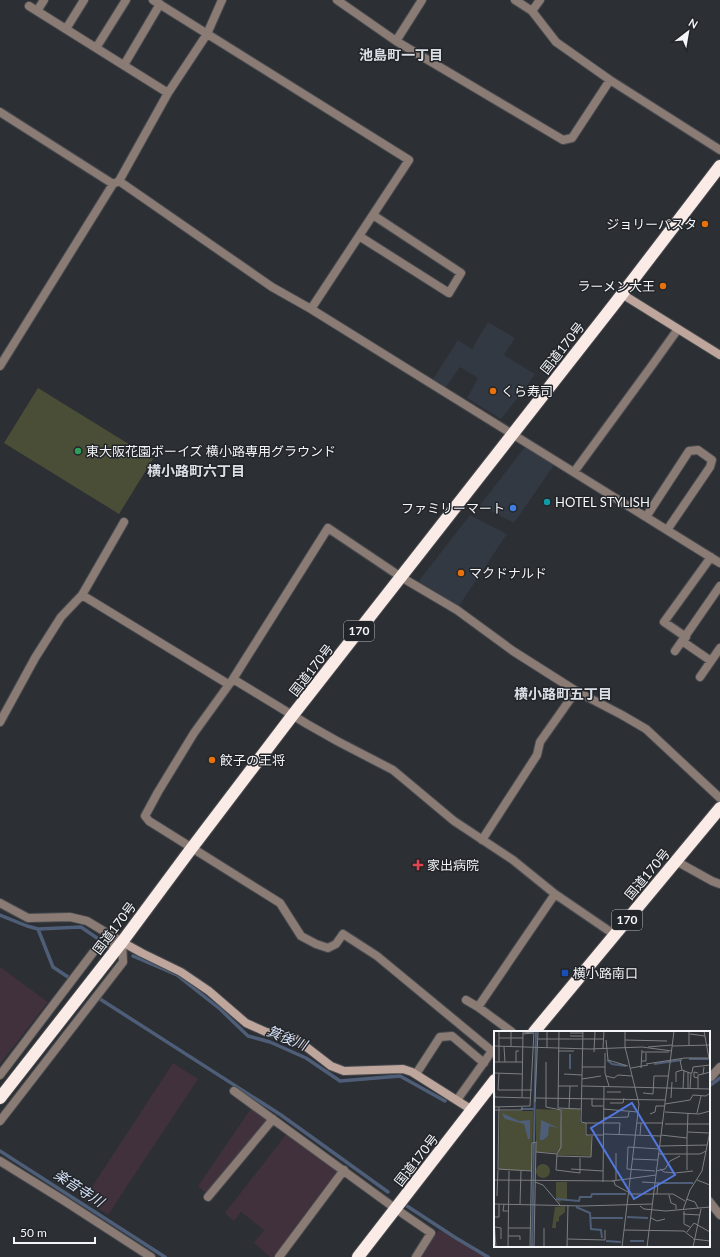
<svg xmlns="http://www.w3.org/2000/svg" width="720" height="1257" font-family="Lato,'Noto Sans JP',sans-serif">
<style>
.built{fill:#323942}
.industrial{fill:#41313c}
.green{fill:#4b4e37}
.lines{fill:none;stroke-linecap:round;stroke-linejoin:round}
.stream{stroke:#4e5e78;stroke-width:3.5}
.street-casing{stroke:#484b4f;stroke-width:10}
.secondary-casing{stroke:#484b4f;stroke-width:10}
.highway-casing{stroke:#484b4f;stroke-width:14}
.street{stroke:#8b7b75;stroke-width:8}
.secondary{stroke:#bfa69d;stroke-width:8}
.highway{stroke:#fbebe6;stroke-width:12}
.food-dot{fill:#e8710a;stroke:#222529;stroke-width:1.5}
.leisure-dot{fill:#2e9e5b;stroke:#222529;stroke-width:1.5}
.culture-dot{fill:#0f9aa8;stroke:#222529;stroke-width:1.5}
.shop-dot{fill:#3f7fe0;stroke:#222529;stroke-width:1.5}
.health-dot{fill:#e0444e;stroke:#222529;stroke-width:1.5}
.transit-dot{fill:#1a4fb4;stroke:#222529;stroke-width:1.5}
.labels{text-anchor:middle;stroke-width:3;stroke-linejoin:round;paint-order:stroke}
.shield{fill:#222529;stroke:#b4b7ba;stroke-width:1}
.shield-label{font-size:12px;font-weight:bold;fill:#f3f5f8}
.poi-label{font-size:13px;fill:#f3f5f8;stroke:#222529;text-anchor:start}
.street-label{font-size:13px;fill:#f3f5f8;stroke:#222529}
.neighbourhood-label{font-size:14px;font-weight:bold;fill:#dce0e6;stroke:#222529}
.water-label{font-size:14px;font-style:italic;fill:#d5e1f6;stroke:#222529}
.inset-river{fill:none;stroke:#4e5e78;stroke-width:2}
.inset-road{fill:none;stroke:#7c7e82;stroke-width:1}
.view{fill:#5278e0;fill-opacity:0.15;stroke:#5278e0;stroke-width:2}
.inset-edge{fill:none;stroke:#f3f5f8;stroke-width:2}
</style>
<rect width="100%" height="100%" fill="#2c2f33"/>
<path class="built" d="M488,322L515,338L504,355L535,374L524,390L501,419L467,398L478,378L460,367L446,387L433,379L458,340L472,349Z
M525,447L554,465L514,523L480,505Z
M470,515L507,534L459,606L418,582Z"/>
<path class="industrial" d="M0,967L48,1002L0,1064Z
M173,1063L198,1079L108,1215L84,1199Z
M252,1107L267,1119L206,1193L198,1186Z
M288,1132L342,1171L274,1257H270L254,1243L264,1230L241,1212L234,1221L225,1213Z
M439,1230L492,1257H419Z"/>
<path class="green" d="M38,388L153,459L119,514L4,443Z"/>
<g class="lines">
<path class="stream" d="M0,915L27,926L38,929L81,927L97,938
M38,929L53,967L68,977
M133,956L177,975L220,1009L248,1036L270,1042L306,1058L340,1081L400,1076L445,1101
M100,999L281,1115L388,1192
M709,1086L720,1078
M0,1151L165,1257
M407,1206L456,1238L488,1257"/>
<defs>
<path id="street" d="M153,0L409,160L311,309
M337,0L396,41L563,140L572,138L610,80
M515,0L532,11L556,42L610,80L720,150
M29,6L168,93
M37,11L44,0
M532,11L540,0
M66,29L84,0
M396,41L422,0
M96,48L126,0
M124,65L160,4
M0,112L113,184
M119,181L272,287L311,309L720,563
M359,236L449,293L461,273L373,215
M0,366L113,184L119,181L168,93L207,34L222,0
M574,472L653,364L678,329
M646,517L689,451L698,450L712,460L710,467L667,530
M82,595L228,684
M686,637L664,622L711,557
M682,641L711,661
M675,651L720,586
M700,677L720,648
M233,679L307,724L337,741L393,770L454,821L513,860L555,894L615,935
M0,722L35,658L61,617L82,595L124,522
M482,840L537,755L540,742L576,691
M676,861L712,881L720,884
M0,903L28,918L70,917L87,921L122,942
M466,1000L478,1007L512,1032
M478,1007L555,894
M492,1051L377,956L343,934L336,944L328,948L316,944L301,936L280,903L149,821L145,816L158,792L194,733L233,679L328,528L401,577L457,610L513,651L576,691L622,715L646,729L720,798
M416,1074L440,1037L452,1036L484,1063
M0,1075L98,946L122,942
M709,1077H711L720,1067
M234,1091L396,1209L431,1233L416,1257
M457,1100L492,1051L495,1052
M0,1121L123,962L122,942
M0,1161L63,1200L151,1257
M208,1197L273,1119
M709,1201L720,1215
M279,1257L344,1170"/>
<path id="secondary" d="M622,294L720,355
M122,942L142,953L181,972L209,991L246,1023L266,1032L296,1039L331,1066L344,1071L403,1069L412,1072L472,1110"/>
<path id="highway" d="M534,1032L720,808
M0,1098L122,942L191,849L292,716L616,302L720,166
M358,1257L495,1080"/>
</defs>
<use href="#street" class="street-casing"/>
<use href="#secondary" class="secondary-casing"/>
<use href="#highway" class="highway-casing"/>
<use href="#street" class="street"/>
<use href="#secondary" class="secondary"/>
<use href="#highway" class="highway"/>
</g>
<g class="food-dot">
<circle cx="705" cy="224" r="4"/>
<circle cx="663" cy="286" r="4"/>
<circle cx="493" cy="391" r="4"/>
<circle cx="461" cy="573" r="4"/>
<circle cx="212" cy="760" r="4"/>
</g>
<circle class="leisure-dot" cx="78" cy="451" r="4"/>
<circle class="culture-dot" cx="547" cy="502" r="4"/>
<circle class="shop-dot" cx="513" cy="508" r="4"/>
<path class="health-dot" d="M416 859h4v4h4v4h-4v4h-4v-4h-4v-4h4z"/>
<rect class="transit-dot" x="561" y="969" width="8" height="8" rx="2"/>
<g class="labels">
<g class="shield">
<rect x="344" y="621" width="30" height="20" rx="3"/>
<rect x="612" y="910" width="30" height="20" rx="3"/>
</g>
<g class="shield-label">
<text x="359" y="635">170</text>
<text x="627" y="924">170</text>
</g>
<g class="poi-label">
<text x="697" y="229" text-anchor="end">ジョリーパスタ</text>
<text x="655" y="291" text-anchor="end">ラーメン大王</text>
<text x="501" y="396">くら寿司</text>
<text x="86" y="456">東大阪花園ボーイズ 横小路専用グラウンド</text>
<text x="555" y="507">HOTEL STYLISH</text>
<text x="505" y="513" text-anchor="end">ファミリーマート</text>
<text x="469" y="578">マクドナルド</text>
<text x="220" y="765">餃子の王将</text>
<text x="427" y="870">家出病院</text>
<text x="573" y="978">横小路南口</text>
</g>
<g class="street-label">
<text transform="translate(562 348) rotate(-52)" y="5">国道170号</text>
<text transform="translate(311 670) rotate(-52)" y="5">国道170号</text>
<text transform="translate(647 874) rotate(-50)" y="5">国道170号</text>
<text transform="translate(114 928) rotate(-53)" y="5">国道170号</text>
<text transform="translate(416 1160) rotate(-52)" y="5">国道170号</text>
</g>
<g class="neighbourhood-label">
<text x="401" y="60">池島町一丁目</text>
<text x="196" y="476">横小路町六丁目</text>
<text x="563" y="699">横小路町五丁目</text>
</g>
<g class="water-label">
<text transform="translate(287 1038) rotate(22)" y="5">箕後川</text>
<text transform="translate(79 1188) rotate(33)" y="5">楽音寺川</text>
</g>
</g>
<g transform="translate(494 1031)">
<rect width="216" height="216" fill="#2c2f33"/>
<path d="M42,78L66,79V118L63,122L42,121ZM67,78H86V92H91V104L97,105V125L64,124ZM6,80H39L38,140L5,139ZM42 140a7 7 0 1 1 14 0a7 7 0 1 1-14 0ZM62,151H73V169H67L66,172L62,168ZM71,175V181L65,186V190L62,191V197H58L61,176Z" fill="#4b4e37"/>
<path d="M8,82L25,90L36,89V108H34L30,93L11,88ZM47,89L64,97L55,95L54,105L49,109H46Z" fill="#4e5e78"/>
<path class="inset-river" d="M76,23V38M195,28H214M113,29L118,33L132,35M160,33L188,29M27,78H40M164,152H199M62,168L85,170L86,166H97L98,163H132M82,176L96,182L97,198L107,199L108,207M133,186L154,187M97,187H129M112,210L127,211M136,210H150M38,216L42,0"/>
<path class="inset-road" d="M53,0V17M65,0L64,77L87,78M89,0L87,91L92,92V104H110M210,0L216,33M76,2H89M29,3L39,2L29,1M196,3L211,5M76,5H89M5,7H29M44,8H88M88,8H110M112,9L114,29L134,35M131,9L173,10M195,14V0M0,15L96,18L148,16L178,20M178,15L216,14M10,16L11,31M17,16V0M154,16L178,14M109,17L110,0M64,20H80M100,21L101,0M148,21H175M111,22V42L115,55M186,29L188,39L196,42H198L199,36L216,34M147,30H152V22M0,31H29M5,31V0M22,31V20H25M52,31V76L67,79V116L63,123L62,139L86,142V127M152,33L191,27H216M88,36H111M210,36L209,43L216,41M137,37L154,34M147,37L148,19M0,42L28,43M5,42L4,59H38M204,42L200,41V46L204,47M70,43L88,44M112,45L120,47L124,44L138,45M88,48L107,45M182,51V41L188,39M0,54L1,66M64,55H84M88,55L216,58M189,58L190,39M194,58V41M196,58L197,42M204,58V44L209,43M113,61H127M149,62L159,63L160,45H174M0,66L37,67M28,66L29,0M42,67L171,69M98,67V75H109M177,67L178,51M41,71L44,0M116,72H129L130,67M171,73L196,69L199,64L212,65L216,62V58M0,76L36,75L40,0M5,76L4,138L38,140M75,78L76,55M109,78L144,81M0,79H28V76M171,81L205,83L216,80M203,82L207,65M156,83L161,81L162,75H170M109,87L134,86L135,81M92,92H126L125,104M143,92H169M171,93H216M194,101L215,102M110,103L167,105M146,104L147,92M167,104L193,107L194,82M166,115L213,114M42,121L63,123M165,123H193V107M63,125L97,126L98,105M138,128L164,129M77,138L109,140M166,138L170,141L181,142L199,140M193,139V123H206L212,120M161,140L133,138L134,116L166,118M162,140L171,138L176,130L186,125M0,149L120,150L121,154L134,161M122,149V122M203,149L216,154M118,150L162,144M41,151L49,154L66,174M109,151L110,55M148,151L164,152L163,163M135,163H179L191,170M175,164L177,172L182,174V178M3,165L4,139M192,168L201,171L204,177M0,173L88,175L158,173M10,173L9,180H14M26,173L27,140M146,175L150,178L172,180L216,176M189,179L196,159L208,140L216,100M190,180V193L196,196M189,183L206,184M0,186H5V173M157,187L163,190L171,188M0,189L2,216M1,196L7,197V208M14,197H37M130,199L190,200L199,207M193,201L200,192L216,201M14,205H26V209M74,208L111,209V199M199,208L216,210M14,216L15,140M36,216L38,112L43,111M40,216L42,112M50,216V197M73,216L74,174M128,216L145,73L131,16V0M153,216L180,0M199,216L207,178"/>
<path class="view" d="M138,72L181,144L140,168L97,97Z"/>
<rect width="216" height="216" class="inset-edge"/>
</g>
<g transform="translate(688 32) rotate(31)" stroke="#222529" stroke-width="3" paint-order="stroke">
<path d="M0-3L7 15L0 10L-7 15Z" fill="#f3f5f8"/>
<text y="-6" font-size="11" font-weight="bold" text-anchor="middle" fill="#f3f5f8">N</text>
</g>
<path d="M14 1237v6h81v-6" fill="none" stroke="#f3f5f8" stroke-width="2"/>
<text x="20" y="1237" font-size="12" fill="#f3f5f8" stroke="#222529" stroke-width="3" paint-order="stroke">50 m</text>
</svg>
